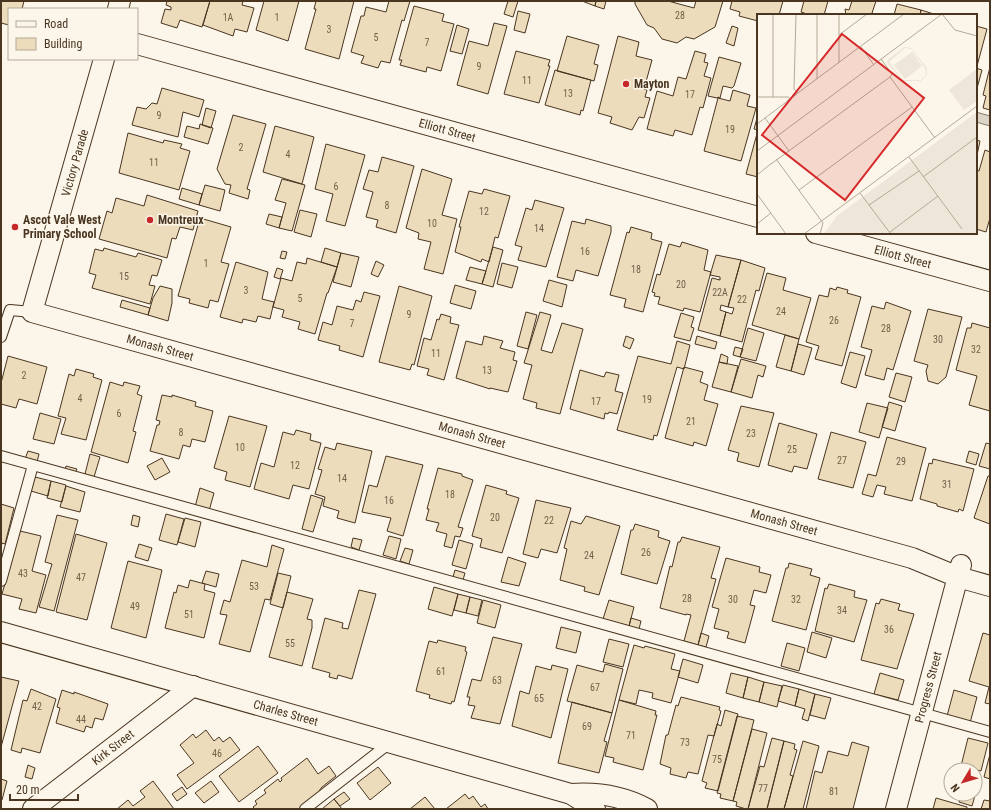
<svg xmlns="http://www.w3.org/2000/svg" width="991" height="810" font-family="'Roboto Condensed',sans-serif">
<style>
.water{fill:#dcd4c6;stroke:#887966}
.building{fill:#ecdcbc;stroke:#4a3520}
.lines{fill:none;stroke-linecap:round;stroke-linejoin:round}
.lane-casing{stroke:#4a3520;stroke-width:12}
.street-casing{stroke:#4a3520;stroke-width:22}
.lane{stroke:#fbf6e9;stroke-width:10}
.street{stroke:#fbf6e9;stroke-width:20}
.poi-dot{fill:#c62828;stroke:#fbf6e9;stroke-width:1.5}
.labels{text-anchor:middle;stroke-width:3;stroke-linejoin:round;paint-order:stroke}
.number-label{font-size:10px;fill:#725f47}
.poi-label{font-size:12px;font-weight:bold;fill:#4a3520;stroke:#fbf6e9;text-anchor:start}
.street-label{font-size:12px;fill:#4a3520;stroke:#fbf6e9}
.inset-road{fill:none;stroke:#b4a999;stroke-width:1}
.view{fill:#d62828;fill-opacity:0.15;stroke:#d62828;stroke-width:2}
.inset-edge{fill:none;stroke:#4a3520;stroke-width:2}
</style>
<rect width="100%" height="100%" fill="#fbf6e9"/>
<path class="water" d="M976,112L990,116V126L976,122Z"/>
<path class="building" d="M1,1H24L22,9H9V25L1,23Z
M167,1H210L202,27L180,20L177,28L161,23L165,9L171,10V7L166,5Z
M210,1H243L242,5L254,8L247,32L235,29L233,36L203,25Z
M264,1H299L288,41L256,30Z
M316,1H354L339,59L305,49L316,9H314Z
M389,1H410L404,21L402,20L390,63L381,61L378,68L361,63L364,56L351,52L361,16H364L366,7L386,12Z
M508,1H518L513,17L504,14Z
M582,1H596L595,6Z
M596,1H606L604,9L595,6Z
M635,1H668L694,8L696,1H723L715,27L694,39L686,37L677,43L662,39L654,28L647,25L635,4Z
M732,1H783L779,15H758V21L739,16L740,12L730,9Z
M804,1H828L824,15H810L801,12Z
M852,1H876L872,13L877,15H846L845,9L849,10Z
M897,4L921,10L920,15H894Z
M414,6L444,14L442,21L454,24L441,71L427,67L426,72L400,65L402,60H399Z
M921,10L937,15H920Z
M518,11L530,14L525,33L514,30Z
M494,23L507,26L488,94L457,85L469,41L488,46Z
M457,25L469,29L462,54L450,51Z
M732,26L738,28L734,46L726,43Z
M976,26L987,29L977,66H976Z
M567,36L599,45L594,64L598,65L594,81L557,71Z
M618,36L639,42L636,56L652,60L644,89L647,90L645,97L650,98L644,118L639,117L632,130L610,123L612,117L598,113Z
M516,51L550,60L548,66H550L539,103L504,94Z
M695,51L706,54L704,62L708,63L704,76L711,78L703,108L700,107L692,135L675,130L673,136L647,129L657,91L673,96L678,77L686,79Z
M719,57L741,63L734,86L732,88L723,86L720,98L718,97L717,98L708,96Z
M990,67V110L983,108L986,96L983,95Z
M976,68L982,70L976,92Z
M555,70L591,80L583,111L581,110L580,115L545,105Z
M162,88L204,100L199,117L183,112L178,137L132,125L137,107L146,109L152,103L157,104Z
M733,90L750,95L747,106L756,108L741,161L704,151L718,98L730,101Z
M206,108L216,111L211,128L202,125Z
M233,115L266,124L247,189L250,190L248,199L229,193L231,185L225,184L217,169Z
M757,118L758,119V177L746,174L758,130L754,129Z
M200,124L213,128L208,144L184,137L187,126L199,129Z
M275,126L314,137L302,184L263,172Z
M128,133L163,143L164,140L182,144L180,148L190,151L179,190L119,173Z
M976,140L980,141L977,155H976Z
M326,144L365,155L345,226L326,221L333,194L315,189Z
M985,150L990,152V218L986,232L976,229V170L979,171Z
M382,157L414,166L396,233L376,227L378,220L366,217L373,192L363,189L369,170L378,172Z
M422,169L452,179L442,215L457,219L443,274L424,269L431,242L418,239L419,233L406,228Z
M282,179L305,185L292,231L279,228L286,203L275,200Z
M205,185L225,190L220,211L199,205Z
M182,188L202,194L199,205L179,199Z
M484,189L510,196L498,238L495,237L489,262L482,259L481,262L455,252L461,227H459L469,191L482,194Z
M147,195L198,211L193,230L180,227L176,239L172,238L167,258L99,239L107,211L112,213L116,198L144,206Z
M535,200L564,208L546,267L518,260L522,247L515,245L526,208L532,210Z
M300,210L317,214L311,237L294,232Z
M269,214L282,217L279,228L266,224Z
M200,218L231,227L221,262L229,264L218,302L210,300L208,308L189,303L190,299L178,296Z
M586,219L611,226V232L598,276L576,270L573,281L557,277L572,221L585,224Z
M631,227L652,233L651,239L662,242L643,312L624,307L626,299L610,295L627,232L629,233Z
M682,242L708,250L704,270L711,272L700,312L684,308L683,311L658,304L660,297L654,296L655,293L652,292L657,274L660,275L669,244L680,247Z
M493,247L503,250L493,287L482,284Z
M104,248L136,257L138,253L162,260L157,276L152,275L149,285L155,286L150,304L92,288L96,275L89,273L95,249L103,251Z
M325,248L341,253L337,267L321,262Z
M282,251L287,252L285,259L280,258Z
M341,253L359,257L351,287L333,282Z
M716,255L741,260L728,307L721,305L720,310L726,312L720,336L698,330L712,278L720,280V277L710,275Z
M307,258L337,267L328,293H327L315,334L298,329L300,322L282,317L284,310L273,307L281,278L292,281L297,262L306,264Z
M741,260L765,268L759,291L756,290L742,342L720,336L726,312L732,314L734,308L728,307Z
M376,261L384,265L378,277L371,274Z
M236,262L268,272L262,299L274,302L270,319L258,316L256,322L243,319L242,323L220,317Z
M502,263L518,267L512,288L497,284Z
M470,267L486,271L482,284L466,280Z
M277,268L283,270L280,279L274,277Z
M767,273L786,278L783,290L811,298L799,339L752,325Z
M549,280L567,285L562,307L543,301Z
M455,285L476,291L471,309L450,303Z
M160,286L172,289V303L168,321L148,315L153,298Z
M399,286L432,296L414,365L412,364L410,370L379,362Z
M837,287L848,290L847,293L861,297L842,366L815,359L819,346L806,342L819,295L828,297L830,288L836,290Z
M364,292L380,296L363,357L339,350L340,346L318,340L323,322L332,325L337,306L353,310L356,300L361,302Z
M122,300L150,308L148,315L120,307Z
M886,302L911,311L893,370L887,368L884,380L865,375L872,350L861,347L872,306L884,309Z
M928,309L962,317L946,377L938,384L928,381L926,371L928,365L914,361Z
M526,312L537,315L528,349L517,346Z
M540,312L551,315L541,350L552,353L562,323L583,329L560,414L536,408L537,403L523,399L532,365L524,363Z
M681,313L694,317L691,327L694,328L690,341L674,337Z
M441,314L451,317L450,323L459,325L444,380L427,375L429,369L417,366L424,338L431,340L437,319L439,320Z
M972,323L990,328V411L969,405L977,376L956,370L967,328H971Z
M748,328L764,333L756,361L740,357Z
M785,335L799,339L791,371L776,367Z
M484,336L503,341L500,348L515,352L513,360L517,361L508,392L490,388V389L456,378L466,341L482,345Z
M626,336L634,339L630,349L623,346Z
M697,336L717,342L715,349L695,344Z
M677,341L690,345L684,369L677,367L657,436L654,435L653,440L617,430L638,356L671,364Z
M798,344L812,348L804,375L791,371Z
M735,347L743,349L740,357L733,355Z
M850,352L865,356L856,388L841,383Z
M721,354L728,357L727,364L719,362Z
M8,356L47,367L37,404L19,399L16,408L1,404V383Z
M741,359L766,366L763,377L758,375L752,398L731,392Z
M719,362L738,366L731,392L712,387Z
M684,367L703,372L700,382L708,385L704,400L718,404L706,446L694,442L693,446L665,438Z
M76,369L94,374L93,377L102,380L86,440L61,434L66,418L58,416L69,374L74,376Z
M580,370L604,377L606,372L619,375L615,391L623,393L617,414L609,412L608,414L605,413L604,419L570,409Z
M896,373L912,377L905,402L889,397Z
M110,382L123,386L124,382L140,386L137,394L142,396L133,431L136,432L128,463L91,452Z
M162,395L172,397V395L196,402L195,406L213,411L205,442L192,439L190,447L183,445L179,459L150,451L157,425H159L160,421L156,420Z
M889,402L902,406L895,431L882,427Z
M867,403L888,408L879,438L859,432Z
M741,406L774,413L759,467L737,461L739,453L728,450Z
M40,413L61,419L54,444L33,439Z
M229,416L267,426L250,487L225,480L227,472L214,468Z
M779,423L817,434L807,469L794,466L792,472L768,465Z
M296,430L311,434L310,440L321,443L309,489L293,485L289,499L254,489L261,463L274,467L283,432L294,435Z
M831,432L866,442L853,488L818,479Z
M887,437L926,448L912,501L884,494L886,487L877,485L873,497L862,494L868,474L876,476Z
M337,443L372,451L355,523L337,518L339,511L323,506L325,497L315,494L322,470L318,469L325,447L335,450Z
M986,443L990,444V469L979,466Z
M28,451L39,454L37,462L25,459Z
M969,451L979,454L976,465L966,462Z
M90,454L100,457L94,477L85,474Z
M386,456L423,465L403,536L387,531L391,518L362,512L369,485L377,487Z
M162,458L170,472L155,480L147,466Z
M933,459L974,469L963,511L959,509L958,512L937,506V504L920,499L929,463L932,464Z
M66,466L77,469L75,473L65,470Z
M438,468L462,474V476L473,480L458,527L463,528L460,537L455,536L452,548L444,546L447,534L436,531L439,523L426,520L429,509H427Z
M988,476H990V524L974,518Z
M35,477L51,481L48,496L31,491Z
M51,481L66,485L62,502L47,498Z
M486,485L507,491L506,494L519,498L502,553L480,547L482,539L472,536Z
M66,486L85,492L80,512L60,507Z
M200,488L214,493L209,511L195,507Z
M311,495L323,499L313,532L302,529Z
M536,500L571,508L557,553L541,549L538,558L523,554Z
M1,504L14,508L5,544L2,543L1,547Z
M166,514L184,519L177,545L159,540Z
M57,515L78,520L54,611L39,607L52,564L45,562Z
M133,515L140,517L138,527L131,525Z
M586,516L620,526L599,595L584,591L585,587L560,580L567,549L564,548L571,521L581,524Z
M185,518L201,522L195,547L178,542Z
M635,524L659,531L658,537L670,541L657,584L621,574L631,530H633Z
M20,531L41,536L32,571L46,575L36,613L19,609L22,599L2,594Z
M76,534L107,543L87,620L56,612Z
M389,536L401,539L396,559L383,555Z
M682,537L720,547L711,578L716,579L698,645L684,641L691,615L686,614V615L660,608L670,566L672,567L678,542H680Z
M353,538L362,540L359,550L351,547Z
M459,540L473,544L466,569L452,565Z
M139,544L152,548L148,561L135,557Z
M272,545L284,549L270,600L265,599L250,652L219,644L227,615L220,614L224,600L230,602L242,560L267,567Z
M405,548L413,550L409,564L400,561Z
M508,557L526,563L519,586L501,582Z
M726,558L760,567L759,572L771,575L766,593L754,590L750,605L755,606L745,643L727,638L729,632L714,628L719,609L712,607Z
M128,561L162,570L146,638L111,628Z
M789,563L812,569L810,575L820,578L806,630L772,621L786,568H788Z
M455,570L465,573L463,580L453,577Z
M206,571L219,574L216,587L202,583Z
M278,573L291,576L283,608L270,604Z
M190,580L205,584L204,590L215,593L204,638L165,628L174,592L176,593L178,585L188,588Z
M829,584L855,591L854,597L867,600L854,642L815,631L825,588L827,589Z
M434,587L458,594L452,616L428,609Z
M359,590L376,594L352,679L338,675L337,679L329,677L330,673L312,668L325,618L343,623L342,628L348,629Z
M287,592L313,599L307,619L312,620V628L302,666L269,657Z
M458,594L470,597L466,613L454,610Z
M470,597L482,600L478,616L466,613Z
M881,599L900,604L898,610L914,614L897,669L861,660L876,603L879,604Z
M483,600L501,605L495,628L477,623Z
M609,600L634,607L629,626L603,619Z
M631,618L641,621L639,629L629,626Z
M561,627L581,632L576,653L556,648Z
M812,632L832,638L826,658L807,652Z
M701,633L709,636L706,647L698,645Z
M983,633L990,635V704L985,703L989,687L969,681Z
M493,637L522,644L500,724L471,718L475,706L468,705L470,697H467L472,679L481,681Z
M609,639L629,644L623,667L603,662Z
M438,640L466,647L465,651L467,652L454,702L452,701L451,704L429,698L430,695L416,691L429,641L437,643Z
M787,643L805,648L799,671L781,666Z
M634,645L644,648L645,646L675,654L671,669L680,671L671,703L652,698L653,693L639,690L636,704L619,700Z
M683,659L703,665L698,683L678,677Z
M605,664L623,669L612,713L567,701L577,665L603,672Z
M552,665L568,669L551,738L512,726L520,691L529,694L536,666L551,670Z
M731,673L748,677L743,698L726,693Z
M880,673L904,680L898,700L874,694Z
M1,677L19,681L1,747Z
M748,677L764,682L759,702L743,698Z
M764,682L782,686L777,707L759,702Z
M783,685L799,689L795,706L778,701Z
M31,689L56,699L40,753L22,748L21,753L11,750L23,700L27,701Z
M799,689L815,694L808,721L802,719L805,709L795,706Z
M62,690L74,694V692L108,704L103,720L95,718L92,728L86,726L84,732L56,723L60,708L57,707Z
M954,690L977,697L970,723L947,716Z
M815,694L831,698L825,719L810,715Z
M681,697L720,707L719,710L721,711L714,736L708,735L698,774L688,772L686,778L670,774L671,768L660,764L666,735H668L676,705L678,706Z
M619,700L656,711L655,715H657L643,770L613,762L614,758L605,756Z
M572,702L612,713L604,741L607,742L599,773L558,763Z
M725,710L738,714L718,791L705,788L707,783L702,781L717,724L721,726Z
M737,716L754,720L733,801L720,798L721,794L717,793Z
M752,729L767,733L748,809H746L736,806L737,802L733,801Z
M206,730L214,741L219,737L223,742L230,737L240,750L187,789L177,775L194,763L180,745L193,734L196,738Z
M772,738L784,741L767,809H748L760,766L764,767Z
M968,738L988,743L981,771L961,766Z
M784,741L795,744L794,749L797,750L790,775L793,776L784,809H767Z
M803,741L819,746L803,809H784Z
M852,742L869,747L853,809H806L815,771L822,773L828,751L848,756Z
M258,746L278,773L239,802L219,776Z
M990,754V779L984,777Z
M307,758L318,774L329,766L336,776L322,787L319,791L321,793L300,809H255L253,807L257,804L255,801L266,793L264,790L278,779L280,782L282,780L281,778Z
M28,765L35,768L32,779L25,777Z
M378,767L391,783L370,800L357,783Z
M1,779L7,781L2,800L1,799Z
M153,781L174,809H117L128,800L133,806L145,797L140,791Z
M211,781L219,792L204,803L195,793Z
M975,784L978,785L972,806L959,802L961,794H975Z
M182,787L187,794L177,801L172,794Z
M344,792L350,799L340,806L334,799Z
M465,794L469,799L473,796L481,807L485,804L488,809H446Z
M425,797L435,809H410Z
M936,798L967,807V809H933Z
M334,799L342,809H322Z
M984,800L990,801V809H981Z"/>
<g class="lines">
<defs>
<path id="lane" d="M1,337L10,310L32,312
M1,456L990,732
M1,581L33,465
M305,809L391,742"/>
<g id="street">
<path d="M118,9L120,1"/>
<path id="s1" d="M137,44L758,217"/>
<path id="s2" d="M104,59L32,312L912,558L958,577L990,586"/>
<path id="s3" d="M816,233L990,281"/>
<path id="s4" d="M1,632L571,794L595,809"/>
<path d="M571,794C599,792 623,796 647,809"/>
<path id="s5" d="M33,809L193,686"/>
<path id="s6" d="M896,809L961,565"/>
</g>
</defs>
<use href="#lane" class="lane-casing"/>
<use href="#street" class="street-casing"/>
<use href="#lane" class="lane"/>
<use href="#street" class="street"/>
</g>
<g class="poi-dot">
<circle cx="626" cy="84" r="4"/>
<circle cx="150" cy="220" r="4"/>
<circle cx="15" cy="227" r="4"/>
</g>
<g class="labels">
<g class="number-label">
<text x="680" y="19">28</text>
<text x="228" y="21">1A</text>
<text x="277" y="21">1</text>
<text x="329" y="33">3</text>
<text x="376" y="41">5</text>
<text x="427" y="46">7</text>
<text x="479" y="70">9</text>
<text x="527" y="84">11</text>
<text x="568" y="97">13</text>
<text x="690" y="98">17</text>
<text x="159" y="119">9</text>
<text x="730" y="133">19</text>
<text x="241" y="151">2</text>
<text x="288" y="158">4</text>
<text x="154" y="166">11</text>
<text x="336" y="190">6</text>
<text x="387" y="209">8</text>
<text x="484" y="215">12</text>
<text x="432" y="227">10</text>
<text x="539" y="232">14</text>
<text x="585" y="255">16</text>
<text x="206" y="267">1</text>
<text x="636" y="273">18</text>
<text x="124" y="280">15</text>
<text x="681" y="288">20</text>
<text x="246" y="294">3</text>
<text x="720" y="296">22A</text>
<text x="300" y="302">5</text>
<text x="742" y="303">22</text>
<text x="781" y="315">24</text>
<text x="409" y="318">9</text>
<text x="834" y="324">26</text>
<text x="352" y="327">7</text>
<text x="886" y="332">28</text>
<text x="938" y="343">30</text>
<text x="976" y="353">32</text>
<text x="436" y="357">11</text>
<text x="487" y="374">13</text>
<text x="24" y="379">2</text>
<text x="80" y="402">4</text>
<text x="647" y="403">19</text>
<text x="596" y="405">17</text>
<text x="119" y="417">6</text>
<text x="691" y="425">21</text>
<text x="181" y="436">8</text>
<text x="751" y="437">23</text>
<text x="240" y="451">10</text>
<text x="792" y="453">25</text>
<text x="842" y="464">27</text>
<text x="901" y="465">29</text>
<text x="295" y="469">12</text>
<text x="342" y="482">14</text>
<text x="947" y="488">31</text>
<text x="450" y="498">18</text>
<text x="389" y="504">16</text>
<text x="495" y="521">20</text>
<text x="549" y="524">22</text>
<text x="646" y="556">26</text>
<text x="589" y="559">24</text>
<text x="23" y="577">43</text>
<text x="81" y="581">47</text>
<text x="254" y="590">53</text>
<text x="687" y="602">28</text>
<text x="733" y="603">30</text>
<text x="796" y="603">32</text>
<text x="135" y="610">49</text>
<text x="842" y="614">34</text>
<text x="189" y="618">51</text>
<text x="889" y="633">36</text>
<text x="290" y="647">55</text>
<text x="441" y="675">61</text>
<text x="497" y="684">63</text>
<text x="595" y="691">67</text>
<text x="539" y="702">65</text>
<text x="37" y="710">42</text>
<text x="81" y="723">44</text>
<text x="587" y="730">69</text>
<text x="631" y="739">71</text>
<text x="685" y="746">73</text>
<text x="217" y="757">46</text>
<text x="717" y="763">75</text>
<text x="763" y="792">77</text>
<text x="834" y="795">81</text>
</g>
<g class="poi-label">
<text x="634" y="88">Mayton</text>
<text x="23" y="224">Ascot Vale West<tspan x="23" dy="14">Primary School</tspan></text>
<text x="158" y="224">Montreux</text>
</g>
<g class="street-label">
<text dy="4" stroke="none"><textPath href="#s1" startOffset="322">Elliott Street</textPath></text>
<text transform="translate(75 163) rotate(-74)" y="4">Victory Parade</text>
<text dy="4" stroke="none"><textPath href="#s3" startOffset="90">Elliott Street</textPath></text>
<text dy="4" stroke="none"><textPath href="#s2" startOffset="396">Monash Street</textPath></text>
<text dy="4" stroke="none"><textPath href="#s2" startOffset="720">Monash Street</textPath></text>
<text dy="4" stroke="none"><textPath href="#s2" startOffset="1044">Monash Street</textPath></text>
<text dy="4" stroke="none"><textPath href="#s6" startOffset="126">Progress Street</textPath></text>
<text dy="4" stroke="none"><textPath href="#s4" startOffset="296">Charles Street</textPath></text>
<text dy="4" stroke="none"><textPath href="#s5" startOffset="101">Kirk Street</textPath></text>
</g>
</g>
<g transform="translate(757 14)">
<rect width="220" height="220" fill="#fbf6e9"/>
<path d="M148,33L154,34L170,54V61L164,67H146L130,49L131,45ZM148,34L154,35L168,54L169,61L164,66H146L132,48ZM155,38L165,52L148,65L137,51ZM220,55V87L207,96L192,76ZM220,98V220H67L80,202Z" fill="#ede6d9" fill-rule="evenodd"/>
<path class="inset-road" d="M39,0L37,75L41,79M185,0L198,16L220,22M82,21L110,0M104,33L117,51M124,45L135,60L133,63M82,49V0M133,63L178,124M60,65V0M0,83H31L34,85M16,83V0M30,87L147,0M8,104L32,137M0,110L40,80M0,137L185,0M152,143L205,215M19,145L66,209L63,220M14,150L133,63M0,161L15,149M166,163L220,123M42,176L155,93M103,179L133,219M0,180L29,220M112,191L162,157M0,210L14,199M133,218L181,182M47,220L220,92"/>
<path class="view" d="M85,20L167,84L88,186L5,121Z"/>
<rect width="220" height="220" class="inset-edge"/>
</g>
<rect width="991" height="810" fill="none" stroke="#4a3520" stroke-width="4"/>
<rect x="8" y="8" width="130" height="52" fill="#fbf6e9" stroke="#b4a999"/>
<rect x="16" y="21" width="20" height="6" fill="#fbf6e9" stroke="#b4a999"/>
<text x="44" y="28" font-size="12" fill="#4a3520">Road</text>
<rect x="16" y="38" width="20" height="12" fill="#ecdcbc" stroke="#b4a999"/>
<text x="44" y="48" font-size="12" fill="#4a3520">Building</text>
<g transform="translate(963 782) rotate(232)"><circle r="19" fill="#fbf6e9" stroke="#b4a999"/>
<path d="M0-3L7 15L0 10L-7 15Z" fill="#c62828"/>
<text y="-6" font-size="11" font-weight="bold" text-anchor="middle" fill="#4a3520">N</text>
</g>
<path d="M10 794v6h68v-6" fill="none" stroke="#4a3520" stroke-width="2"/>
<text x="16" y="794" font-size="12" fill="#4a3520" stroke="#fbf6e9" stroke-width="3" paint-order="stroke">20 m</text>
</svg>
